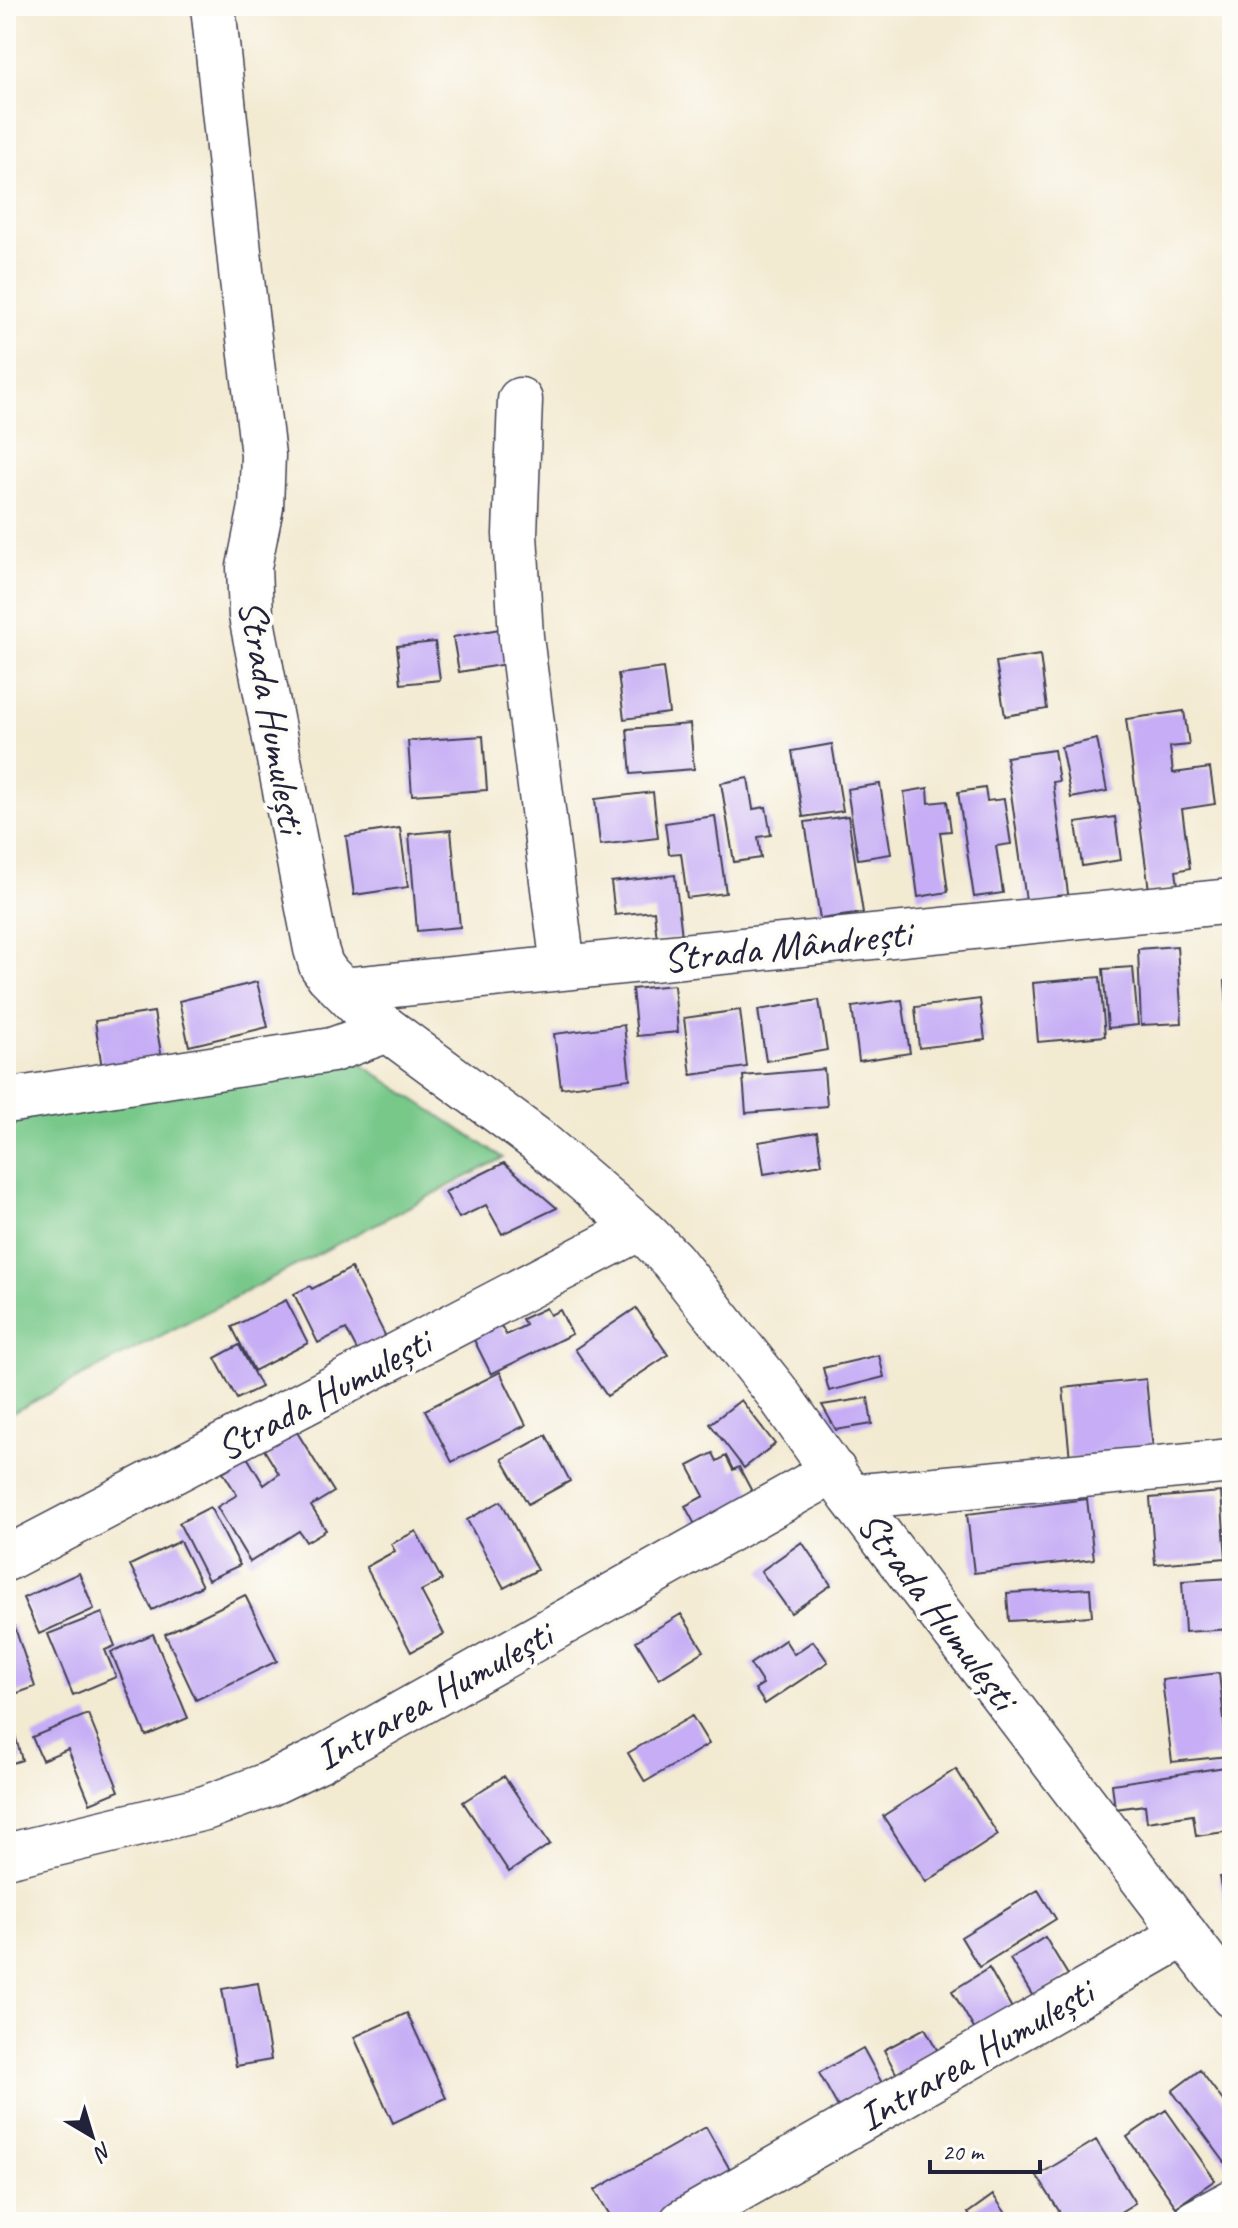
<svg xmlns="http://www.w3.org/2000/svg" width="1238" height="2228" font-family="Caveat,sans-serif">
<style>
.green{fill:#77c889;stroke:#4c7562;stroke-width:2}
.building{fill:#c6adf5}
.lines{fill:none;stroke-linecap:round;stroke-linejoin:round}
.minor-casing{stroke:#414052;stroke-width:47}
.minor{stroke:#fff;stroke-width:44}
.labels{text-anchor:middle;stroke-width:8;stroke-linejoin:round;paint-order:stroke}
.street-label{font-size:40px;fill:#22223b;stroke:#fdfcf7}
</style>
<rect width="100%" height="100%" fill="#fdfcf7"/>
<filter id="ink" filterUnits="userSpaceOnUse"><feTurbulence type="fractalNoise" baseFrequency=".0125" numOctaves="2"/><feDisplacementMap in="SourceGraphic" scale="16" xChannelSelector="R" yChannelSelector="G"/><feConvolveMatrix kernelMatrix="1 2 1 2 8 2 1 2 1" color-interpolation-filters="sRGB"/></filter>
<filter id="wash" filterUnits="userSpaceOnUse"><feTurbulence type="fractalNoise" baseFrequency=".006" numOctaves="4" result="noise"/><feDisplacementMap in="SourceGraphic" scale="32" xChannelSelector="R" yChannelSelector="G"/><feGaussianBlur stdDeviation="1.8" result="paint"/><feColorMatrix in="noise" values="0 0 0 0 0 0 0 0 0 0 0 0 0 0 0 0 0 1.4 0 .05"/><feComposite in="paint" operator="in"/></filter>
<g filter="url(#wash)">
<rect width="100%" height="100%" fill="#f3ead2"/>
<path class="green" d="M352,1058L503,1158L6,1416V1110Z"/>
<g id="blocks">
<path class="building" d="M500,629L506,664L459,672L453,637Z
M435,642L440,680L401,684L397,646Z
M1040,655L1047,709L1005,716L996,662Z
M663,668L669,713L624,719L618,674Z
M1184,711L1189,745L1170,747L1173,773L1210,768L1215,804L1182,809L1190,868L1176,871L1178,886L1149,890L1126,719Z
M690,724L694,769L631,774L627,729Z
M483,736L487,790L412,795L408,741Z
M1097,739L1107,791L1071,798L1061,747Z
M832,744L843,811L803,817L792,751Z
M1054,750L1059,781L1053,782L1069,901L1027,908L1006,757Z
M748,778L753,809L766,807L771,835L758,837L761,858L734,862L721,783Z
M880,784L891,854L858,859L847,789Z
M928,788L929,803L947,801L951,831L940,832L948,892L918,897L904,792Z
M985,788L987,801L1004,799L1011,844L996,846L1003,893L974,897L958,792Z
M653,792L658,838L600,845L595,799Z
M715,816L726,893L687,898L681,853L669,854L665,823Z
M848,816L863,913L820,919L805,822Z
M1115,817L1121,860L1082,866L1076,823Z
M400,828L408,887L354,895L346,836Z
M451,830L460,927L417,931L409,834Z
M675,875L682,937L657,940L654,911L615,915L611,882Z
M1177,946L1182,1023L1141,1025L1138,949Z
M1133,967L1138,1025L1108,1028L1103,969Z
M1100,977L1105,1036L1038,1042L1033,983Z
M1232,980V1017H1228L1225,981Z
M257,982L268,1027L189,1046L179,1001Z
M674,985L678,1032L637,1036L632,989Z
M980,999L985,1040L919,1048L915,1007Z
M819,1000L827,1050L766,1061L758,1010Z
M902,1000L910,1053L859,1061L852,1007Z
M740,1010L747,1067L691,1075L684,1018Z
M154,1012L163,1065L103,1075L95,1021Z
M624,1025L630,1079L561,1088L554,1034Z
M824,1069L827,1106L746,1113L743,1076Z
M817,1132L822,1164L764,1174L759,1142Z
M504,1163L557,1208L502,1234L486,1205L459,1218L445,1192Z
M351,1268L388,1341L360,1356L346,1329L318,1343L294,1294L310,1286L312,1289Z
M286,1300L308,1343L254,1371L232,1327Z
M546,1308L550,1315L560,1310L572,1334L491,1374L471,1334L498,1320L506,1335L526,1325L522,1319Z
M636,1308L668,1355L607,1396L575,1349Z
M239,1345L261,1387L237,1399L215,1358Z
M879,1355L884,1377L829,1391L823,1368Z
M500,1372L526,1425L452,1462L425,1410Z
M1146,1379L1153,1450L1070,1459L1063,1388Z
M868,1398L872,1424L836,1430L822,1405Z
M741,1400L775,1444L744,1468L710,1424Z
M295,1429L334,1492L311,1506L326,1530L306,1542L299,1531L250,1562L217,1507L237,1495L223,1472L247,1457L264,1485L279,1474L263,1448Z
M546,1435L570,1481L528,1504L502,1459Z
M713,1453L717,1461L726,1456L733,1470L739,1467L757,1501L699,1532L685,1506L704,1496L688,1466Z
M1221,1492L1226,1558L1155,1564L1150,1498Z
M1087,1499L1094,1559L974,1573L967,1514Z
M501,1501L537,1570L504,1588L467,1520Z
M210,1507L240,1565L208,1580L179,1523Z
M416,1531L442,1580L421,1591L444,1634L411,1652L366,1567L395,1551L391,1544Z
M180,1541L202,1586L152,1610L130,1565Z
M802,1542L831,1585L791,1613L761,1571Z
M79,1573L94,1609L39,1634L23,1598Z
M1232,1578V1629L1185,1632L1182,1581Z
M1090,1588L1092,1616L1009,1621L1007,1593Z
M245,1595L277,1661L196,1700L165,1634Z
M102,1613L115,1646L105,1650L116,1677L73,1695L48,1634Z
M681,1614L704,1651L659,1679L636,1641Z
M14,1625L35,1687L6,1697V1628Z
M153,1634L188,1718L146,1736L111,1652Z
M785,1640L794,1654L813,1641L828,1662L765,1704L755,1689L763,1684L750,1664Z
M1219,1673L1228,1756L1172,1762L1162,1680Z
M7,1706L22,1760L6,1765V1707Z
M88,1714L119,1791L90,1803L68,1749L42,1760L32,1737Z
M692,1716L709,1744L645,1782L628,1753Z
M1232,1766V1831L1196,1836L1193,1815L1147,1822L1145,1805L1115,1809L1112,1784Z
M956,1769L998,1835L926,1882L883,1816Z
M504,1776L550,1844L509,1872L463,1802Z
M1232,1875V1934H1231L1219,1877Z
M1038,1890L1056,1919L979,1967L961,1937Z
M1045,1937L1068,1975L1034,1998L1010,1959Z
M989,1968L1013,2010L976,2032L952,1991Z
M258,1983L271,2060L236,2066L222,1989Z
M407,2013L446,2098L393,2123L354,2037Z
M925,2028L940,2055L898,2077L884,2050Z
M863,2048L882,2083L838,2107L819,2073Z
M1200,2070L1232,2113V2172L1172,2091Z
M1166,2110L1215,2180L1176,2207L1127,2137Z
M706,2127L733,2175L651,2222H614L595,2190Z
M1096,2140L1135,2203L1104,2222H1066L1037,2176Z
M993,2195L1012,2222H974L968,2213Z"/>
</g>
</g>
<g filter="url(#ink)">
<use href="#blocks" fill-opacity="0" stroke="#414052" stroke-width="2"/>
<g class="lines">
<defs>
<path id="minor" d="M213,6L242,280L263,455L261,507L249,567L251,616L316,949L321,965L328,975L361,1008L388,1030L537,1140L640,1228L672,1260L776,1391L851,1497L1232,1996
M520,400L515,534L521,637L563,967
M343,990L1232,901
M6,1101L332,1050L388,1030
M851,1497L1232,1461
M6,1559L640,1228
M6,1856L205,1808L267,1785L317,1761L834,1471
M682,2222L1185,1934
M1195,2222L1232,2202"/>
</defs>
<use href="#minor" class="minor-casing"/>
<use href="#minor" class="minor"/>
</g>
</g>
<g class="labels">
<g class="street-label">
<text transform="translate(273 716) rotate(80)" y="14">Strada Humulești</text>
<text transform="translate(787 945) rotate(-6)" y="14">Strada Mândrești</text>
<text transform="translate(323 1394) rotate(-28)" y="14">Strada Humulești</text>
<text transform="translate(938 1610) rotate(53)" y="14">Strada Humulești</text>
<text transform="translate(433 1695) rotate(-29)" y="14">Intrarea Humulești</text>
<text transform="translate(975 2054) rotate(-30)" y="14">Intrarea Humulești</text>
</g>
</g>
<rect width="1238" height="2228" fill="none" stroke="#fdfcf7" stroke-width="32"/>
<g transform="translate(92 2136) rotate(142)" stroke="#fdfcf7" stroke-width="6" paint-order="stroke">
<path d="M0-6L14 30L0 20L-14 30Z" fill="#22223b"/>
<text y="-12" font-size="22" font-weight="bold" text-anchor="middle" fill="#22223b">N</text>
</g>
<path d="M930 2160v12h110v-12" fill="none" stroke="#22223b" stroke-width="4"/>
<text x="942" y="2160" font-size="24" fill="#22223b" stroke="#fdfcf7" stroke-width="6" paint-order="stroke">20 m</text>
</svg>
